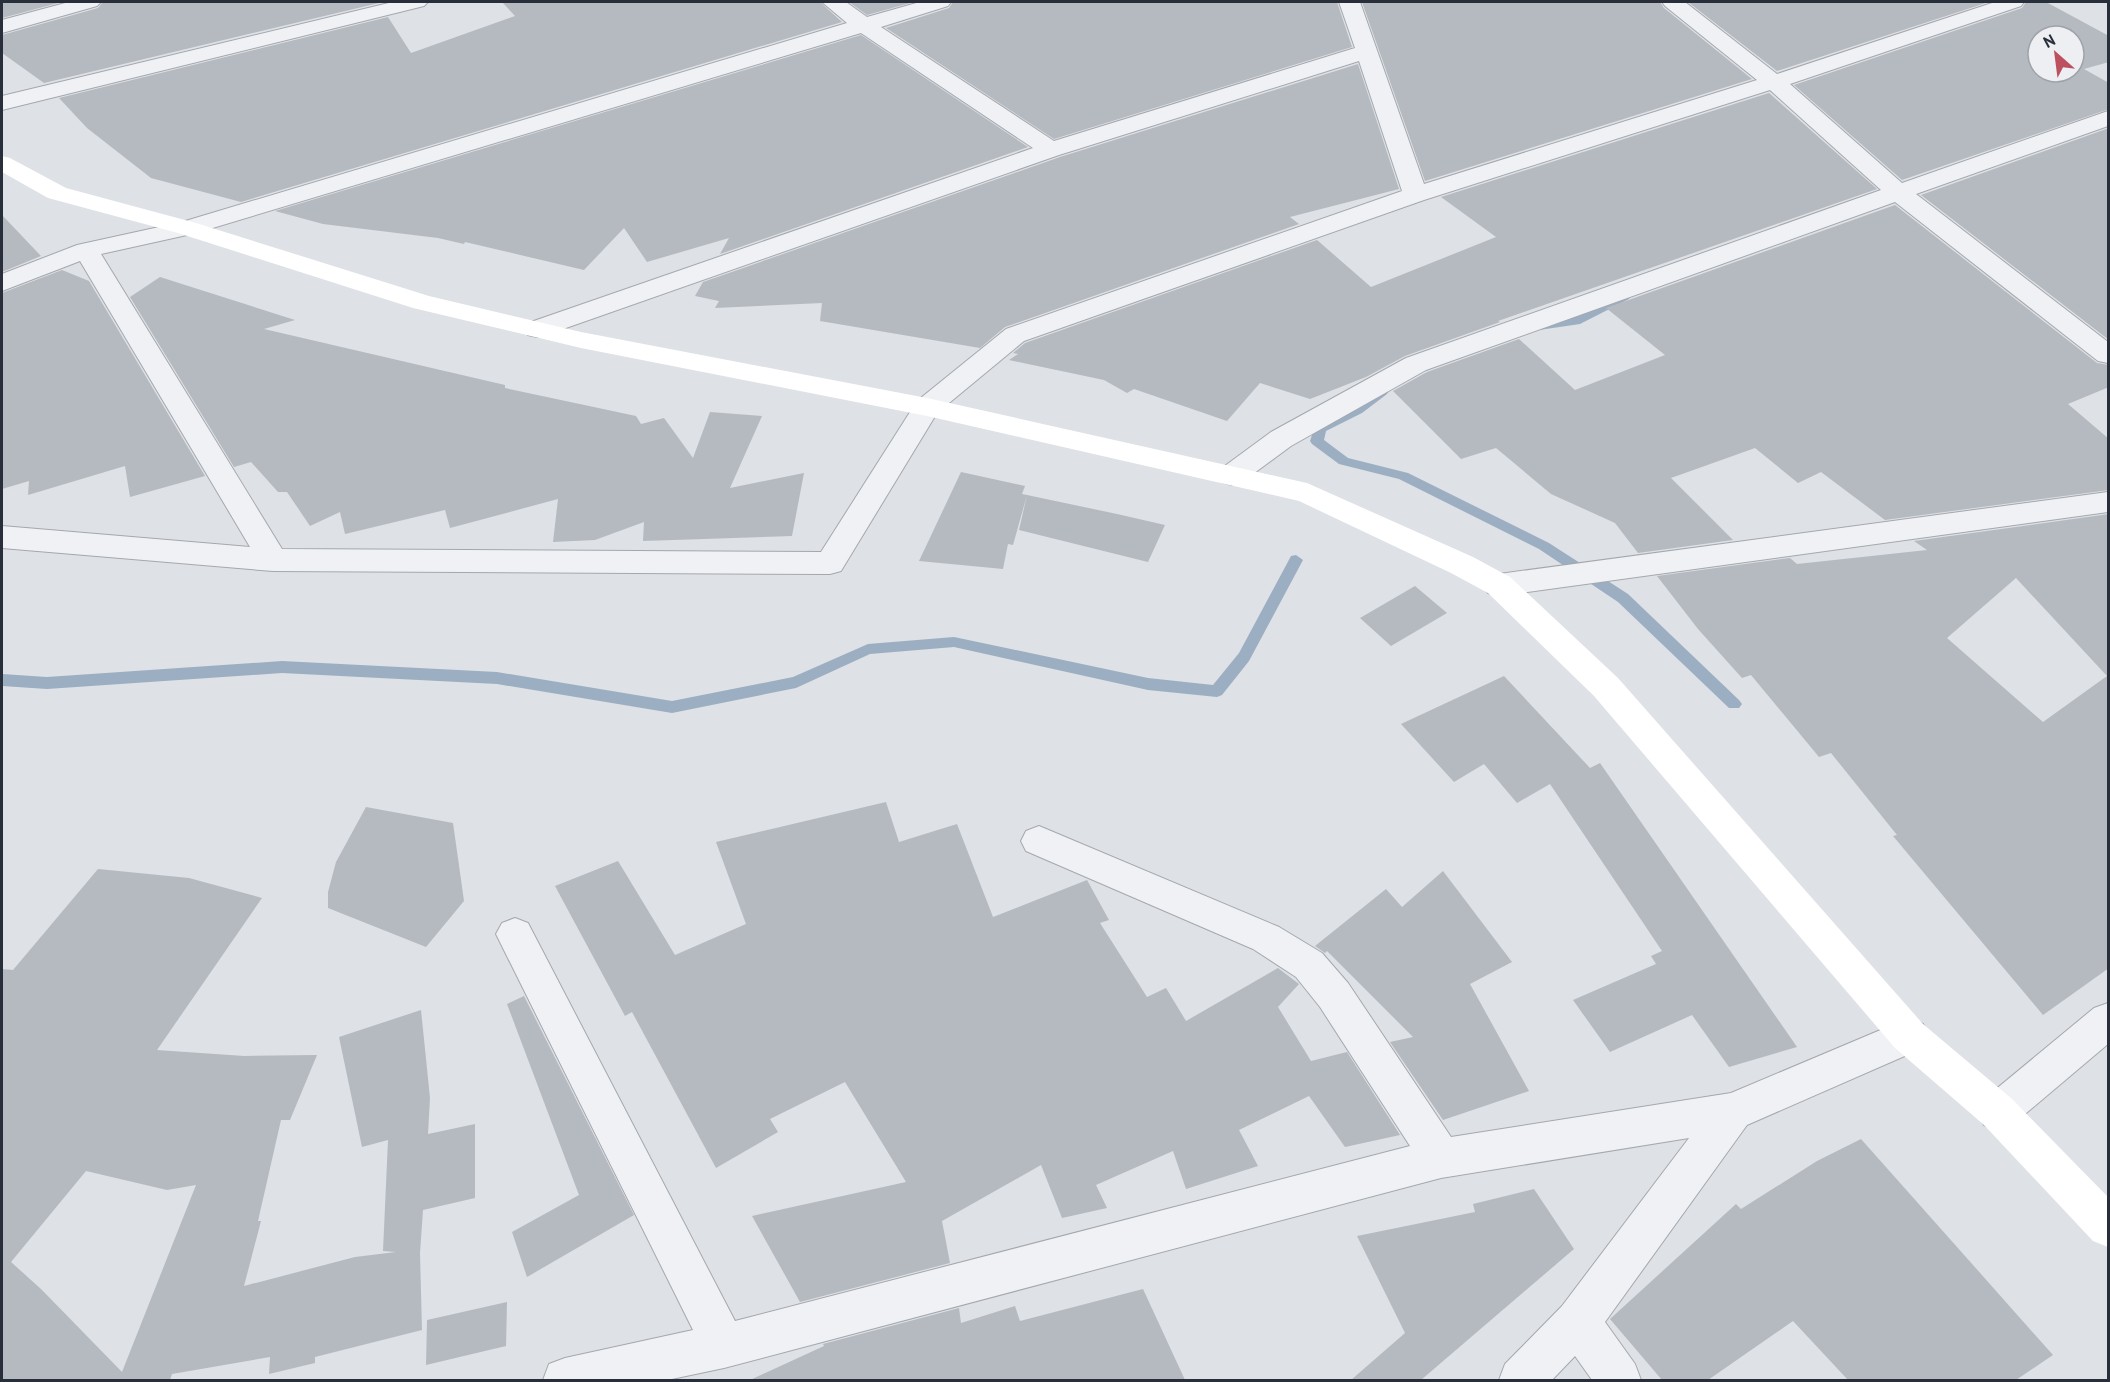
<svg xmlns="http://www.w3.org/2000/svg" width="2110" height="1382" font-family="'PT Sans',sans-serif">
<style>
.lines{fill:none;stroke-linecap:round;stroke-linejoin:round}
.stream{fill:#9caec2;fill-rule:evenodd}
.building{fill:#b5bac1;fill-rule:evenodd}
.street-casing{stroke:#a4a8ae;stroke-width:2}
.street{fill:#f0f1f4;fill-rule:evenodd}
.secondary{fill:#fff;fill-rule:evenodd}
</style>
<rect width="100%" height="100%" fill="#dee1e5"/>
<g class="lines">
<path class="stream" d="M1625,292L1631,296L1629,299L1580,324L1539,330L1533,326L1548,319L1574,317Z
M1383,387L1389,391L1387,394L1362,413L1326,431L1324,440L1348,458L1408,473L1549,543L1628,594L1739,700L1742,704L1739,708H1729L1618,602L1539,549L1399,479L1339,464L1312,444L1310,441L1315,426L1352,407Z
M1296,555L1303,560L1249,661L1222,695L1217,697L1148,690L954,647L870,654L796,688L672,713L497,684L282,673L47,689L2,686V674L47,677L282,661L497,672L672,701L793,677L868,644L954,637L1148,678L1213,685L1239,653L1291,556Z"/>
</g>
<path class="building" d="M2,2H62L2,18Z
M103,2H378L379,3L44,83L2,53V35L98,8Z
M502,2H820L842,22L241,202L151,178L87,128L59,98L388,17L411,53L515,16Z
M849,2H914L867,15Z
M953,2H1337L1352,47L1054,139L886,28L949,8Z
M1362,2H1660L1664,8L1752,79L1425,181Z
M1688,2H1989L1777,71Z
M2026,2H2046L2109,36V62L2084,69L2109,83V109L1902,180L1794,85L2022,8ZM2038,36H2074V72H2038Z
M861,35L1028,147L720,254L729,238L647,262L624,228L584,270L465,242L464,244L438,238L323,224L275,211Z
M1358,64L1399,189L1290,217L1299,224L1005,327L980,348L820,321L822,303L715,308L719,301L695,296L703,282L1060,157Z
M1769,93L1877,189L1498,321L1500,322L1405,356L1366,377L1310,399L1260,383L1227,421L1134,389L1127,393L1104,380L1009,360L1018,354L1013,353L1025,343L1317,240L1371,287L1496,237L1441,197Z
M2109,128V340L1921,195Z
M1895,205L2097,363L2109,365V387L2068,404L2109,439V490L1885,520L1821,472L1798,483L1755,448L1671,478L1733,540L1638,553L1615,523L1551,494L1496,448L1461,459L1393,391L1427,372L1519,339L1575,390L1665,355L1606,308Z
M2,215L41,256L2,272Z
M62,270L89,281L205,476L130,497L125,466L28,495L29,481L2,489V293Z
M160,277L295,320L264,329L505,385V388L636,416L641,424L664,418L693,458L710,412L762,416L730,488L804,473L792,536L643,541L644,522L595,540L553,542L558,499L450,528L445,510L345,534L340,512L310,526L287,492H278L251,462L234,467L130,297Z
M961,472L1025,486L1022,494L1027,495L1013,545L1008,544L1003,569L919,561Z
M1027,495L1117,514L1165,525L1148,562L1019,530Z
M2109,514V968L2043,1015L1893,836L1897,835L1831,753L1819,757L1751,675L1742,678L1698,629L1657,576L1790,558L1797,564L1927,550L1914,541ZM2016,578L2107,676L2043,722L1947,638Z
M1415,586L1447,613L1391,646L1360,618Z
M1504,676L1590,768L1600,763L1797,1047L1729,1067L1692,1015L1610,1052L1573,1000L1656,964L1651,956L1662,951L1550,784L1517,803L1484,764L1454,782L1401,724Z
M886,802L899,842L957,824L993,917L1087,880L1109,920L1100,923L1147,997L1166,988L1186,1021L1278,968L1299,984L1278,1007L1311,1061L1347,1052L1400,1135L1345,1147L1309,1096L1239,1130L1258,1166L1186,1189L1173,1151L1096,1185L1107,1208L1062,1218L1041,1165L942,1221L950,1263L800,1302L752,1216L906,1182L845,1082L770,1119L778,1132L716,1168L632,1012L625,1016L555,886L618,861L675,955L746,924L716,842Z
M366,807L453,823L464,901L426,947L328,908V892L336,862Z
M98,869L189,878L262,898L157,1050L244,1056L317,1055L290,1120H281L258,1221H261L244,1286L355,1257L396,1252L383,1251L388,1140L362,1147L339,1037L421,1010L430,1098L428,1134L475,1124V1198L423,1210L420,1253L422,1330L315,1357V1363L269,1374L270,1357L172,1374L170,1380H2V969L13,970ZM86,1171L167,1190L196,1185L122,1372L41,1289L11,1262Z
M1443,871L1512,962L1470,984L1529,1091L1443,1120L1390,1042L1413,1037L1327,951L1325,953L1315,946L1386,889L1402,907Z
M524,996L634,1215L527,1277L512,1232L579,1195L507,1004Z
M1861,1139L2053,1355L2016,1380H1848L1793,1321L1708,1380H1662L1610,1319L1736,1204L1741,1209L1817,1161Z
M1534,1189L1574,1249L1421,1380H1351L1405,1333L1357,1236L1475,1212L1473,1204Z
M1143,1289L1185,1380H750L824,1346L823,1344L959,1308L961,1323L1015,1306L1020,1321Z
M507,1302L506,1346L426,1365L427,1320Z"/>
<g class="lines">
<defs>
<path id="street" d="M69,2H101L97,6L2,33V20Z
M393,2H428L424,6L2,110V96Z
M822,2H846L867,17L920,2H951L948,6L881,27L1054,141L1355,48L1339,2H1360L1424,184L1757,80L1665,6L1662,2H1685L1777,74L1995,2H2024L2021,6L1790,84L1902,183L2108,111V126L1916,194L2108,342V363L2098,361L1895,202L1426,370L1291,446L1242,482L1232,485L1222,482L1217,475L1222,468L1271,432L1406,358L1881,190L1770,90L1424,200L1024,341L937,413L841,571L830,574L273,571L2,548V526L250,547L80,261L2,291V274L77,245L182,222L847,23ZM861,33L1033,148L528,323L524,329L528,335L537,337L546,335L1059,155L1359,61L1402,191L1006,329L917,401L821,552L282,549L101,254L196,233Z
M2108,492V512L1499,596L1488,593L1483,585L1488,577L1499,574Z
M1039,826L1279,927L1322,953L1348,983L1451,1137L1731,1093L1909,1018L1923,1024L1929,1036L1923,1048L1747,1125L1605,1322L1635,1364L1641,1380H1592L1575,1356L1552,1380H1499L1505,1364L1562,1306L1689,1138L1441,1178L724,1368L667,1380H543L549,1364L565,1358L693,1330L496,934L502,923L515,918L528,923L735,1321L1410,1146L1320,1007L1296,977L1253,949L1026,851L1021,841L1026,831Z
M2108,1003V1044L2012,1125L1998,1131L1984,1125L1978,1112L1984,1099L2094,1008Z"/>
</defs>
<use href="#street" class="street-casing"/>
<use href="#street" class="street"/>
<path class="secondary" d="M2,156L10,158L66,188L196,223L429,296L581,332L927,398L1307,483L1473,557L1510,577L1618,678L1923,1024L2012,1099L2108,1197V1247L2093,1241L1984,1125L1895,1048L1594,696L1488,593L1451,573L1299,501L927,416L581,348L413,308L178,233L48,198L2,172Z"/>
</g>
<rect width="2110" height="1382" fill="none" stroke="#292f3a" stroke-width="6"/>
<g transform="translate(2056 54) rotate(332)"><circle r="28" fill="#edeff3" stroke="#9fa2a9" stroke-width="1.5"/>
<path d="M0-4.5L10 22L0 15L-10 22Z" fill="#bd505f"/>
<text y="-9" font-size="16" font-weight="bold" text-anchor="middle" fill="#292f3a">N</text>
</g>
</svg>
